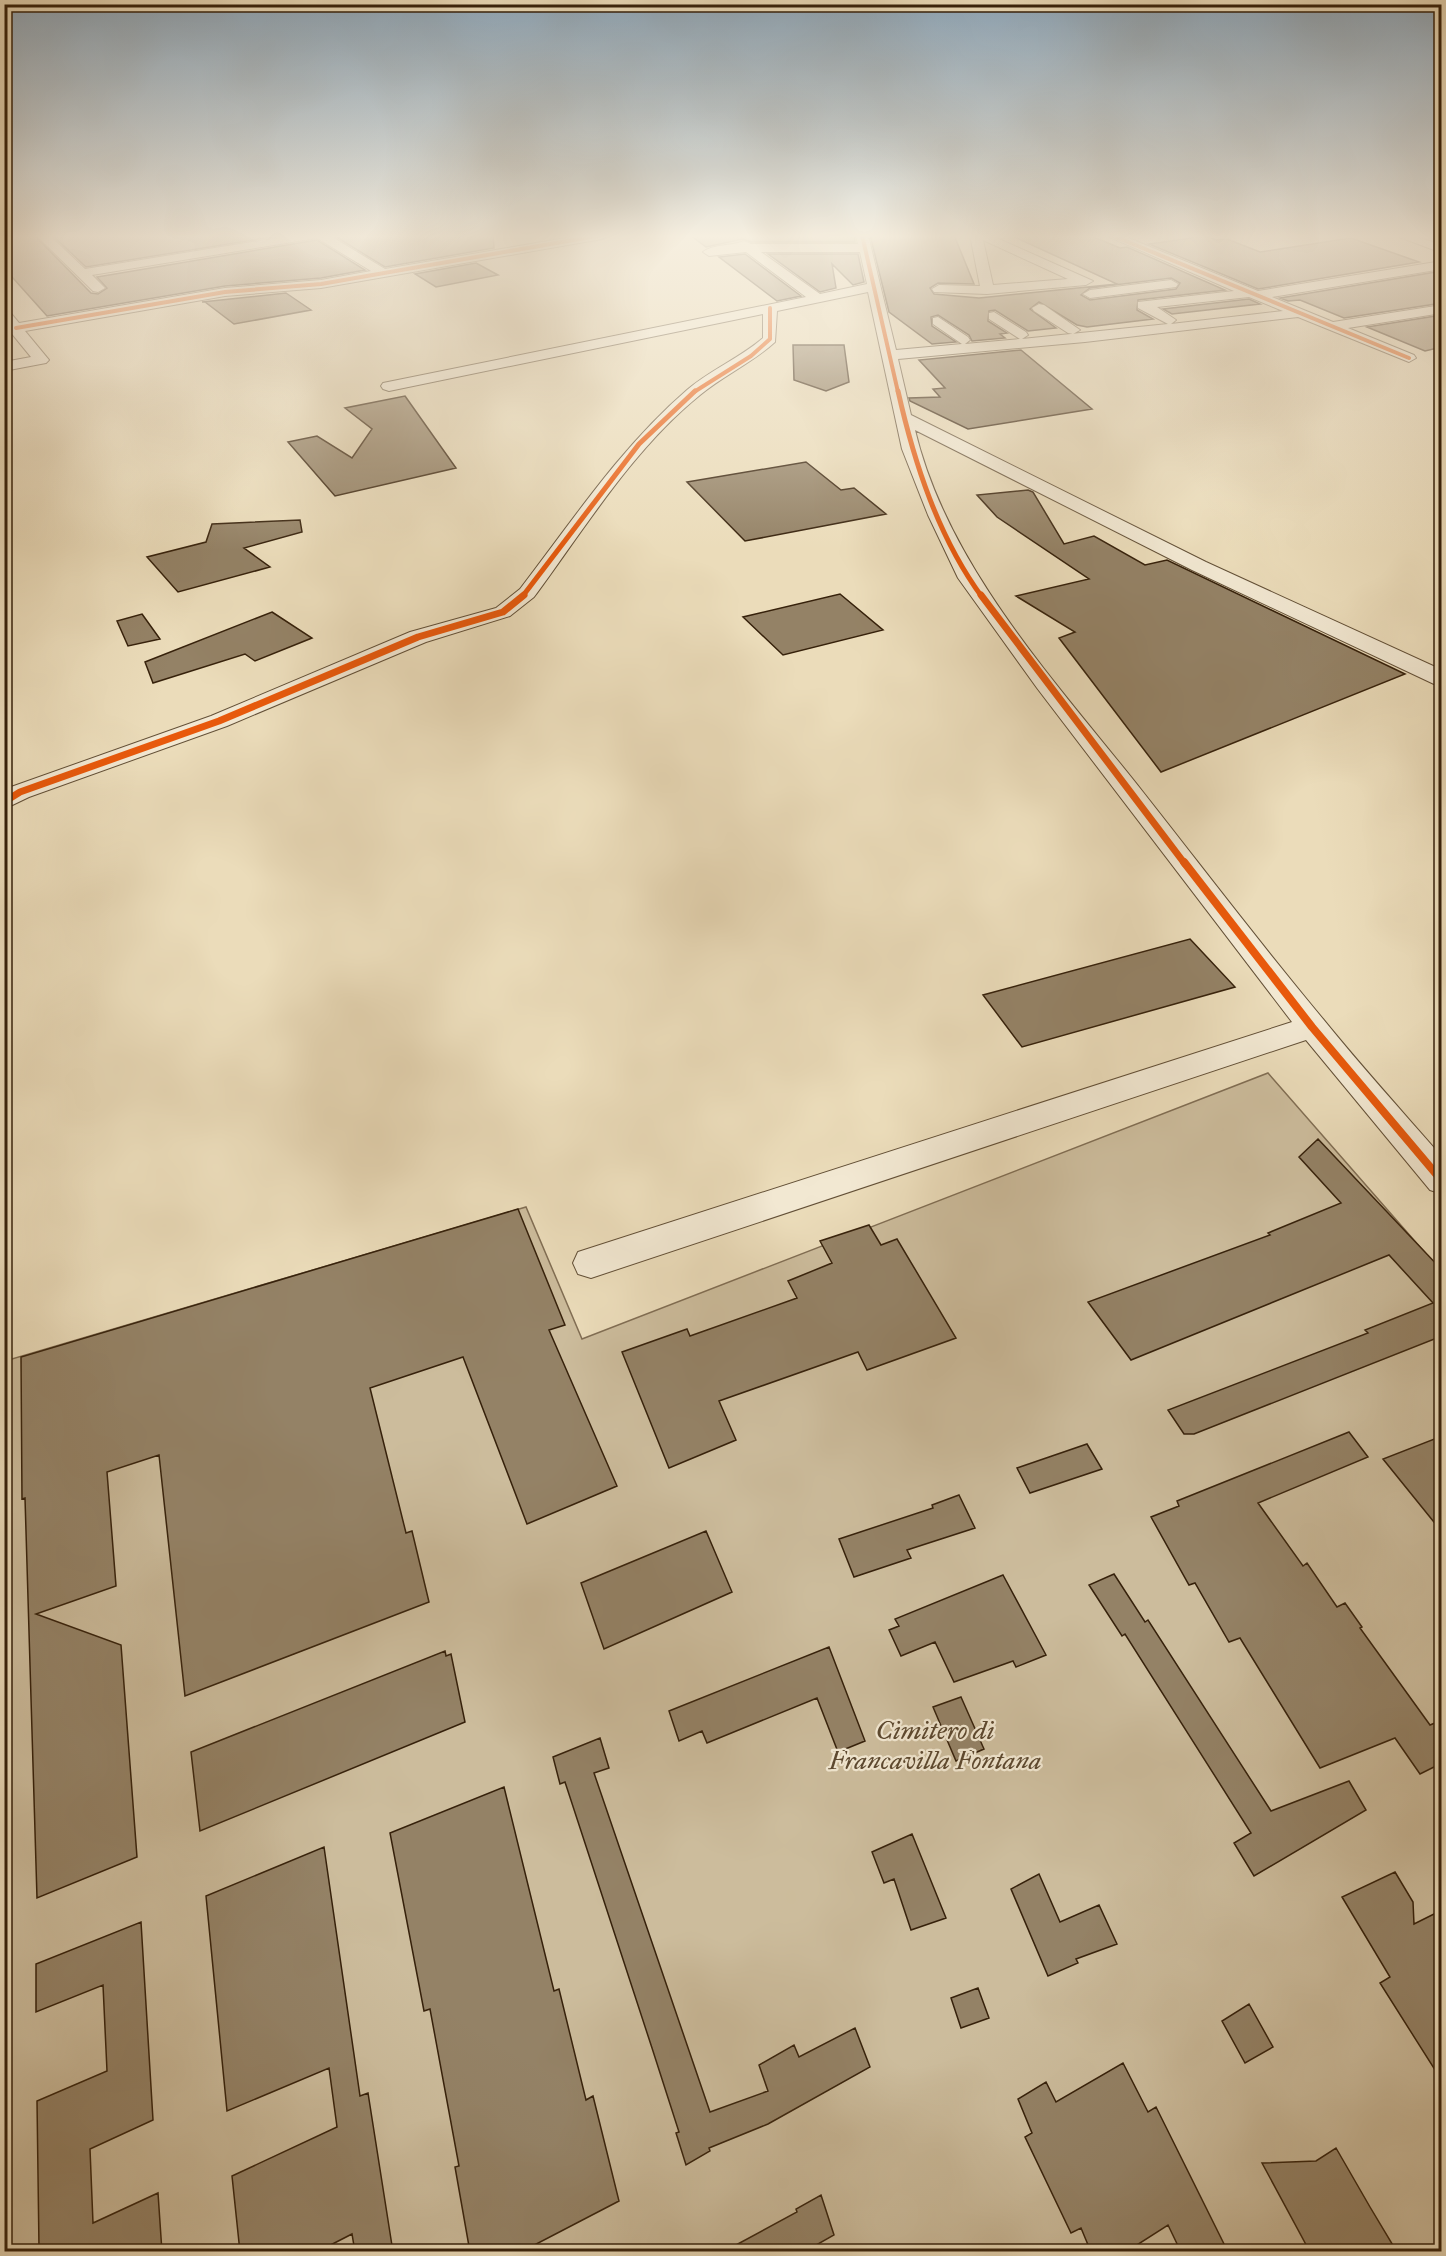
<svg xmlns="http://www.w3.org/2000/svg" width="1446" height="2256" font-family="'IM FELL Great Primer',serif">
<style>
.green{fill:#ccbc9c;stroke:#816e54;stroke-width:1.5}
.building{fill:#948266;stroke:#36210b;stroke-width:1.5;fill-rule:evenodd}
.lines{fill:none;stroke-linecap:round;stroke-linejoin:round}
.minor-casing{stroke:#635037;stroke-width:2}
.minor{fill:#f2e8d2;fill-rule:evenodd}
.cycleway-far3-casing{stroke:#f2e8d2;stroke-width:5}
.cycleway-far2-casing{stroke:#f2e8d2;stroke-width:8}
.cycleway-far1-casing{stroke:#f2e8d2;stroke-width:10}
.cycleway-casing{stroke:#f2e8d2;stroke-width:12}
.cycleway-far3{stroke:#e8590c;stroke-width:4}
.cycleway-far2{stroke:#e8590c;stroke-width:5}
.cycleway-far1{stroke:#e8590c;stroke-width:7}
.cycleway{stroke:#e8590c;stroke-width:8}
.labels{text-anchor:middle;stroke-width:4.5;stroke-linejoin:round;paint-order:stroke}
.near-park-label{font-size:26px;font-style:italic;fill:#5c482f;stroke:#f2e8d2}
</style>
<rect width="100%" height="100%" fill="#ebdcba"/>
<filter id="stains"><feTurbulence type="fractalNoise" baseFrequency=".00333" numOctaves="4"/><feColorMatrix values="0 0 0 0 .2 0 0 0 0 .09 0 0 0 0 .02 0 0 0 .5 -.17"/></filter>
<radialGradient id="worn" r=".72"><stop offset=".6" stop-color="#630" stop-opacity="0"/><stop offset="1" stop-color="#630" stop-opacity=".3"/></radialGradient>
<path class="green" d="M1268,1073L1441,1271V2251L5,2252V1361L526,1207L582,1339Z"/>
<path class="building" d="M4,235H34L91,293L98,294L107,288L97,277L317,240L365,270L321,278L225,286L47,316L4,268Z
M52,235H283L86,267Z
M333,235H493L494,248L385,267Z
M690,235H854L855,242H751L743,239L706,247Z
M870,235H954L974,284L938,283L930,288L934,294L979,298L1117,284L1010,235H1089L1120,248L1127,247L1225,290L1138,300L1137,310L1153,319L1087,327L1077,325L1039,302L1030,309L1056,328L1028,331L995,310L989,311L988,321L1007,333L1000,334L1005,338L972,341L969,335L938,315L931,317L932,326L956,342L932,344L889,312ZM1171,278L1180,283L1176,289L1090,300L1081,295L1090,288Z
M1205,236L1217,240L1227,239L1260,252L1351,238L1419,262L1258,289L1149,244Z
M745,254L801,296L777,301L719,257Z
M768,254H858L864,282L853,285L832,264L836,288L820,292Z
M476,263L498,275L436,287L415,274Z
M1442,271V303L1344,318L1300,300L1288,301L1280,298Z
M286,293L311,310L234,324L205,302H202Z
M1249,299L1260,304L1172,314L1163,309Z
M1442,315V347L1425,351L1367,327Z
M793,345H844L849,382L826,391L794,380Z
M1021,350L1092,409L968,429L910,401L909,398L940,397L933,389L945,388L919,360Z
M405,396L456,468L335,496L288,442L317,436L352,458L372,429L345,408Z
M806,462L841,490L854,488L886,514L745,541L687,482Z
M1028,490L1033,492L1064,544L1094,536L1145,565L1167,560L1405,674L1161,772L1059,638L1075,632L1016,596L1089,579L997,517L977,495Z
M300,520L302,532L244,548L270,567L178,592L147,557L206,542L212,524Z
M840,594L883,630L783,655L743,617Z
M272,612L312,638L255,661L245,654L153,683L145,662Z
M142,614L160,639L128,646L117,621Z
M1190,939L1235,987L1022,1047L983,995Z
M1318,1139L1442,1270V1336L1194,1434H1184L1168,1410L1368,1333L1365,1330L1433,1303L1389,1255L1131,1360L1088,1302L1270,1235L1268,1233L1341,1203L1299,1157Z
M518,1209L565,1325L549,1330L617,1486L527,1524L463,1357L370,1388L406,1533L412,1531L429,1602L185,1696L159,1455L107,1472L116,1586L36,1614L121,1645L137,1857L37,1898L25,1498L22,1499L21,1357Z
M869,1225L881,1245L897,1239L956,1338L867,1370L858,1352L719,1401L736,1440L669,1468L622,1352L687,1329L690,1336L797,1298L788,1281L832,1263L820,1241Z
M1349,1432L1368,1457L1258,1503L1303,1566L1307,1563L1337,1607L1345,1603L1362,1627L1360,1628L1430,1725L1442,1720V1763L1420,1774L1395,1738L1320,1768L1240,1638L1229,1642L1195,1583L1189,1585L1151,1517L1179,1506L1177,1501Z
M1442,1436V1532L1383,1459Z
M1087,1444L1102,1469L1030,1493L1017,1468Z
M959,1495L975,1528L907,1550L911,1558L854,1577L839,1539L933,1508L932,1505Z
M706,1531L732,1592L604,1649L581,1583Z
M1114,1574L1145,1622L1148,1620L1271,1811L1349,1781L1366,1810L1254,1876L1234,1843L1251,1833L1125,1634L1122,1636L1089,1585Z
M1003,1575L1046,1655L1016,1667L1013,1661L954,1682L935,1642L901,1656L889,1630L899,1626L895,1619Z
M829,1647L865,1741L838,1752L817,1698L707,1743L702,1731L679,1741L669,1711Z
M445,1651L446,1656L451,1654L465,1722L200,1831L191,1752Z
M961,1697L984,1749L956,1761L933,1707Z
M600,1738L609,1768L594,1773L710,2112L768,2091L759,2065L794,2045L799,2057L855,2028L870,2067L768,2124L709,2148L710,2151L686,2165L676,2133L679,2132L652,2048L565,1782L560,1784L553,1757Z
M504,1787L554,1991L559,1989L586,2100L593,2096L619,2201L521,2252H470L455,2167L459,2166L430,2009L424,2011L390,1833Z
M912,1834L946,1918L911,1930L894,1879L884,1883L872,1852Z
M324,1847L360,2096L368,2093L393,2252H355L352,2234L317,2252H240L232,2176L337,2127L329,2068L227,2111L206,1896Z
M1395,1872L1413,1902L1414,1924L1442,1910V2081L1380,1983L1390,1977L1342,1897Z
M1039,1874L1060,1922L1099,1905L1117,1944L1076,1959L1078,1963L1048,1976L1011,1889Z
M141,1922L153,2120L90,2149L93,2223L158,2193L162,2252H31L39,2248L37,2101L107,2071L103,1985L36,2012V1964Z
M978,1988L989,2018L961,2028L951,1998Z
M1249,2004L1273,2047L1245,2063L1222,2021Z
M1123,2063L1148,2112L1156,2107L1228,2252H1181L1168,2225L1126,2252H1091L1081,2228L1071,2233L1025,2137L1032,2133L1018,2099L1046,2082L1056,2102Z
M1336,2148L1370,2207L1397,2252H1310L1262,2163L1316,2161Z
M821,2195L834,2235L804,2252H723L797,2212L796,2209Z"/>
<g class="lines">
<defs>
<path id="minor" d="M36,235H49L85,269L295,235H329L385,269L583,235H608L602,239L321,288L225,296L25,331L49,360L46,363L4,371V362L31,357L4,324V310L9,311L19,323L225,288L321,280L371,271L317,238L92,275L105,288L98,292L93,291Z
M856,235H868L896,350L962,344L933,324V318L938,317L968,337L970,340L965,344L1020,339L989,319V313L994,312L1026,332L1028,335L1022,339L1168,324L1138,308V302L1234,291L1105,235H1121L1258,291L1442,261V269L1272,297L1333,322L1442,305V313L1348,328L1414,355L1416,358L1409,362L1298,317L1085,342L898,359L911,415L1206,562L1442,670V686L1434,684L1192,570L915,430C948,568 1057,683 1143,792C1203,868 1261,945 1323,1019C1361,1066 1402,1111 1442,1157V1194L1430,1190L1306,1040L591,1278L578,1274L573,1263L578,1252L1292,1022L1037,688L958,578L928,515L902,449L868,292L777,311L775,342C752,363 724,375 700,395C633,449 585,528 534,597L510,616L426,642L227,726L29,797L4,809V791L11,787L211,716L410,632L496,608L520,589C573,520 621,447 687,390C710,370 740,358 763,338V314L389,391L383,389L381,386L383,383L806,297L746,252L709,256L703,252C713,244 733,246 744,241L751,244H858ZM761,252H860L867,284L820,294ZM1249,297L1283,311L1171,324L1176,320L1157,307Z
M970,235H990L1093,281L1086,285L987,294L934,292L932,289L939,285L980,286ZM983,240L1068,279L993,285Z
M1394,235H1411L1442,245V253Z
M1171,280L1178,284L1176,287L1090,298L1083,294L1090,290Z
M1039,304L1044,305L1080,330L1073,334L1068,333L1034,311L1032,308Z"/>
</defs>
<use href="#minor" class="minor-casing"/>
<use href="#minor" class="minor"/>
<defs>
<path id="cycleway-far3" d="M862,235L898,392
M1111,235L1409,358
M16,328L225,292L321,284L602,235
M694,392L751,356L770,339V308"/>
<path id="cycleway-far2" d="M898,391C914,462 938,537 982,597
M522,597L639,444L695,391"/>
<path id="cycleway-far1" d="M981,595L1185,864
M4,802L20,792L219,721L418,637L503,612L524,595"/>
<path id="cycleway" d="M1184,862L1312,1027L1442,1181"/>
</defs>
<use href="#cycleway-far3" class="cycleway-far3-casing"/>
<use href="#cycleway-far2" class="cycleway-far2-casing"/>
<use href="#cycleway-far1" class="cycleway-far1-casing"/>
<use href="#cycleway" class="cycleway-casing"/>
<use href="#cycleway-far3" class="cycleway-far3"/>
<use href="#cycleway-far2" class="cycleway-far2"/>
<use href="#cycleway-far1" class="cycleway-far1"/>
<use href="#cycleway" class="cycleway"/>
</g>
<linearGradient id="sky" x2="0" y2="1"><stop stop-color="#90aabe"/><stop offset="0.43" stop-color="#f6efe0"/><stop offset="1" stop-color="#f6efe0" stop-opacity="0"/></linearGradient>
<rect width="1446" height="550" fill="url(#sky)"/>
<g class="labels">
<g class="near-park-label">
<text x="935" y="1739">Cimitero di<tspan x="935" dy="30">Francavilla Fontana</tspan></text>
</g>
</g>
<rect width="1446" height="2256" fill="none" stroke="#ebdcba" stroke-width="24"/>
<rect x="6" y="6" width="1434" height="2244" fill="none" stroke="#36210b" stroke-width="3"/>
<rect x="12" y="12" width="1422" height="2232" fill="none" stroke="#36210b" stroke-width="1.5"/>
<rect width="100%" height="100%" filter="url(#stains)"/>
<rect width="100%" height="100%" fill="url(#worn)"/>
</svg>
